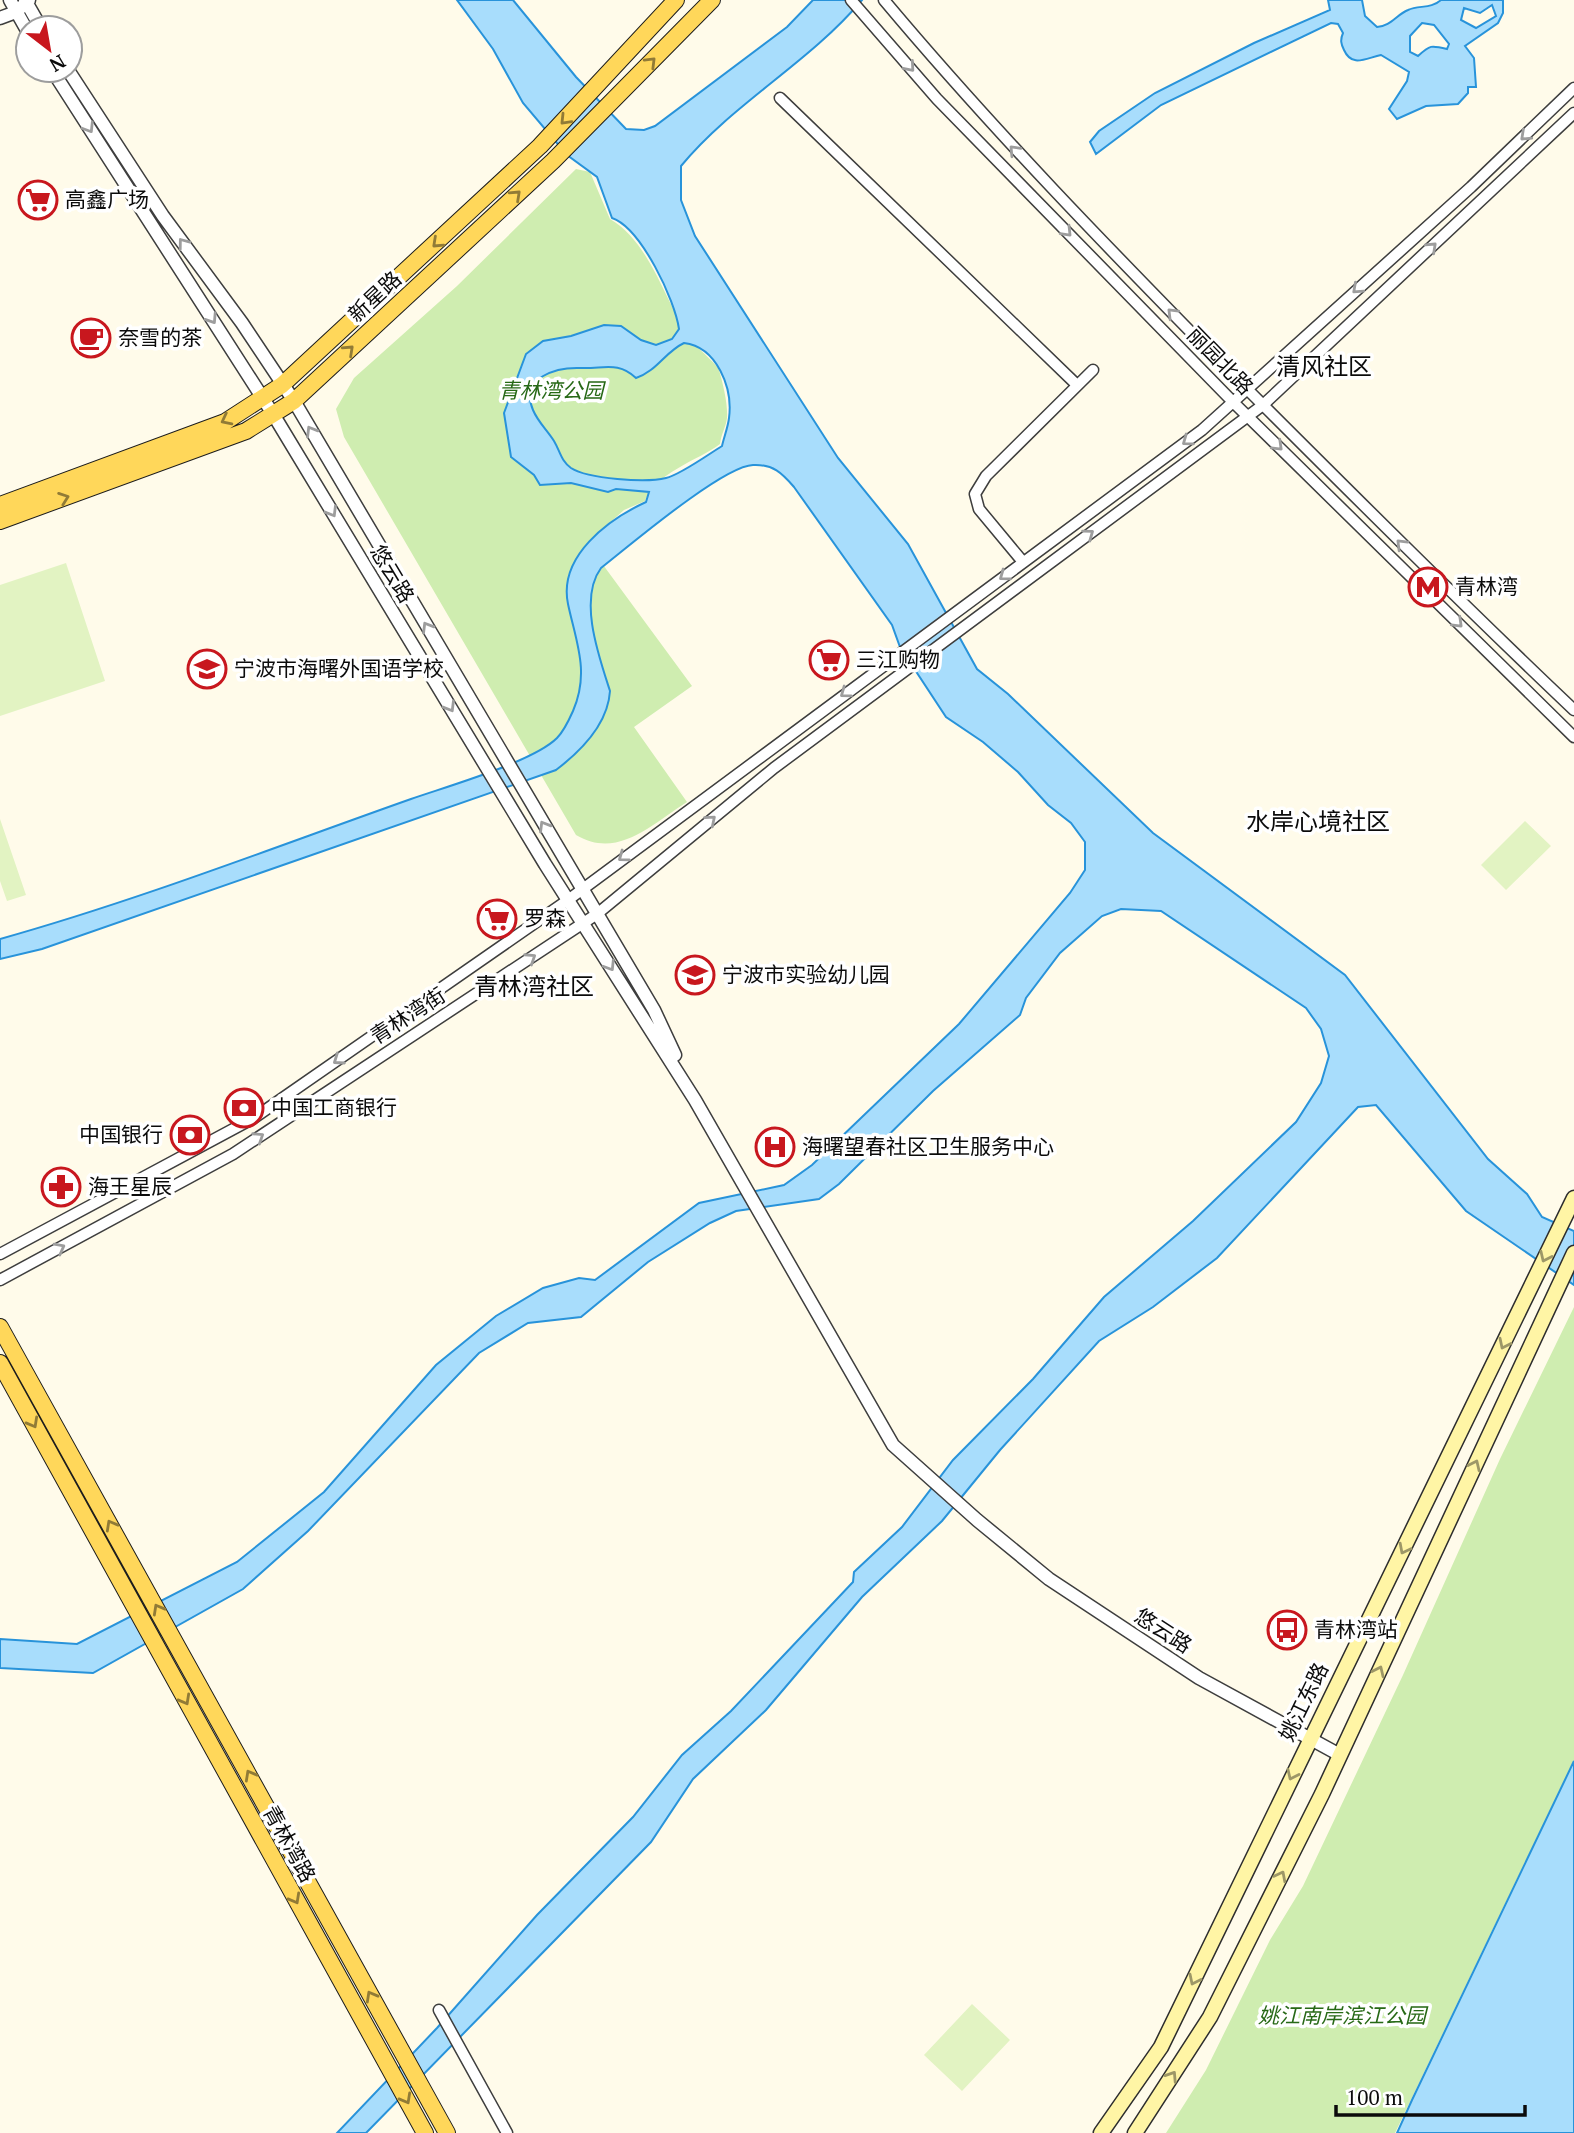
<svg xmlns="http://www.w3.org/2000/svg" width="1574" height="2133" font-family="'PT Serif','Noto Sans SC',serif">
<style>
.green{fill:#cfedb0}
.pitch{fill:#e2f3c2}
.water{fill:#a8ddfc;stroke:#2893da;stroke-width:2;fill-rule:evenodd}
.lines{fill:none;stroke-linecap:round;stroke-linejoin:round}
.minor-casing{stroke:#3e3e3e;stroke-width:13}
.tertiary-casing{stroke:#3e3e3e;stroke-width:15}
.secondary-casing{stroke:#2d2d2d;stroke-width:17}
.primary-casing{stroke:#1c1c1c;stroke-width:18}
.minor{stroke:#fff;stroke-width:10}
.tertiary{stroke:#fff;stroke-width:12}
.secondary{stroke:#fff5a5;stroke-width:14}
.primary{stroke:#ffd75a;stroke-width:16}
.oneway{stroke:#917b36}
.oneway2{stroke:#9d9d9d}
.oneway3{stroke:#9d9767}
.labels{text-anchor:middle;stroke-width:7;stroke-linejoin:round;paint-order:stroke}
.poi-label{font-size:21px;fill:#0b0b0b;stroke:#fff;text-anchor:start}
.street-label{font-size:21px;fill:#0b0b0b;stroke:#fff}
.park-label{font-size:21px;font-style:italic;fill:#276916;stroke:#fff}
.quarter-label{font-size:24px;fill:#0b0b0b;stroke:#fff}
</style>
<rect width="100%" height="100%" fill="#fffbea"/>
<path class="green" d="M576,169L590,172L610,219C651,243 665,302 690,339C697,348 716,363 719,370C723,384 728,404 727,418C726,427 721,434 720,444C697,461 655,473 645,501L624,510L587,543L692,686L634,727L687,802C652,824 618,860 576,835L344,437L336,409L354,378L457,286Z
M1574,1307V1760L1395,2133H1166L1206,2070L1270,1940L1303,1886L1403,1675L1500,1459Z"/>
<path class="pitch" d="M66,563L105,681L0,716V585Z
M0,819L26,895L7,901L0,881Z
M1525,821L1551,846L1506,890L1481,865Z
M972,2004L1010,2040L962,2091L924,2055Z"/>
<path class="water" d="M457,0H513L576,77L626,129L644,130L655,126L787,27L813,0H862C809,63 733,103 681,166V200L695,236L838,458L908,544L977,669L1008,694L1153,833L1345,975L1488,1159L1527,1194L1542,1217L1574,1231V1285L1466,1211L1376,1105L1358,1107L1217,1258L1153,1307L1099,1341L1000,1450L942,1521L862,1597L766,1710L693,1779L651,1842L366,2133H337L437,2028L537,1915L633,1817L682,1755L731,1711L853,1582L854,1572L902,1527L953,1460L1033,1379L1104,1297L1193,1221L1296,1122L1321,1083L1329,1056L1321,1029L1306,1008L1161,911L1121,909L1102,916L1060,953L1026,998L1020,1015L933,1091L839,1184L819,1199L736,1211L710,1223L648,1262L581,1317L528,1323L479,1353L308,1531L243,1589L93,1673L0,1668V1639L77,1644L237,1562L324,1492L436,1365L496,1316L543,1288L579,1278L595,1280L699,1203L784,1185L812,1165L959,1024L1070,893L1085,870V842L1071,823L1048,805L1018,772L983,742L946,717L900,647L892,625L794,487C782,473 773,464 753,465C723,466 629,546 601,568C578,599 599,657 610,691C608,724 581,751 556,770L42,949L0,959V939C139,900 275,847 411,799C445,787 533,762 557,738C564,731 569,720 573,711C590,672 576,642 568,604C558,556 609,519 646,502L649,492L616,489L608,492L571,483L540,485L534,475L511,457L504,413L526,354L543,341L571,336L604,325L621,326L641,340L656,345L672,339L679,329C675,300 641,228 612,218L597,177L567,155L523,103L493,49ZM684,343C717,347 733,388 729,418C728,427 724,437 722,446C709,454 680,475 666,478C646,483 588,479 571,468C561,461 560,451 554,441C547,430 538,422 533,410C519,377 557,367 581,368C604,369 618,361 636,378C657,371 665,352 684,343Z
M1328,0H1362L1365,16L1377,27C1391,26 1396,15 1408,10C1419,5 1431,9 1441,0H1503V13L1498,23L1465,46L1474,58L1476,87H1468V93L1458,104L1426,106L1397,119L1389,109L1407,81L1409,72L1381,55C1366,58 1352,68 1344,50C1341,44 1340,40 1343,33L1338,24L1331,23L1161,105L1096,154L1090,142L1099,131L1155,93L1254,43L1330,10ZM1492,5L1496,16L1476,28L1461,20L1464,8L1480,13ZM1422,23L1434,25L1449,44L1447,49C1431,45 1430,45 1418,56L1410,52V36Z
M1574,1761V2133H1397L1412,2100Z"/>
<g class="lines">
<defs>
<path id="minor" d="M851,0L937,99L1233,402L1574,737
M884,0C993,130 1111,251 1230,372C1344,486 1457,599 1574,710
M780,98L1077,385
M1023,562L979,509L975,494L986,476L1093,370
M0,1254L254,1118L568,900L1202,430L1471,187L1574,88
M0,1280L233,1154L597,914L774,768L1263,405L1574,113
M439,2010L507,2133"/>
<path id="tertiary" d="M10,0L28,32
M25,0L41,28
M0,18L16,12L29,0
M52,70L273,414L545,864L695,1100L893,1445L977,1520L1049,1579L1199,1678L1340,1755
M68,70L163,216L242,323L294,401L654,1010L675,1055"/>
<path id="secondary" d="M1101,2133L1161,2047L1574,1198
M1135,2133L1210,2017L1322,1794L1574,1253"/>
<path id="primary" d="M0,505L225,422L282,385L540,146L676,0
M0,521L246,431L294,401L553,161L712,0
M0,1327L447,2133
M0,1363L425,2133"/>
</defs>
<use href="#minor" class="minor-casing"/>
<use href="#tertiary" class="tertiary-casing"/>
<use href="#secondary" class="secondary-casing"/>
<use href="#primary" class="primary-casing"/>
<use href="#minor" class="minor"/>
<use href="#tertiary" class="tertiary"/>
<use href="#secondary" class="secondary"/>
<use href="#primary" class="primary"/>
</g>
<defs><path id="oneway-chevron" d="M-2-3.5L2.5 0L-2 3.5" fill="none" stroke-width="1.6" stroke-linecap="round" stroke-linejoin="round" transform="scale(1.75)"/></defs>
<g class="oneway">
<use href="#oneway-chevron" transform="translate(651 62) rotate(-45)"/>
<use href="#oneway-chevron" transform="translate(565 120) rotate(134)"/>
<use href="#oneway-chevron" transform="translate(516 195) rotate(-43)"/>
<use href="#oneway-chevron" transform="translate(437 243) rotate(137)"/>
<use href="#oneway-chevron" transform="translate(349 350) rotate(-43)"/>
<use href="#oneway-chevron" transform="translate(226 420) rotate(153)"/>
<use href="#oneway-chevron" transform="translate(64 498) rotate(-20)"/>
<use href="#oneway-chevron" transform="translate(33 1423) rotate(61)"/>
<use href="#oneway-chevron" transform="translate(111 1525) rotate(-119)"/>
<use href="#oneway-chevron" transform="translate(158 1609) rotate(-119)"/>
<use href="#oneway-chevron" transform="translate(185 1700) rotate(61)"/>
<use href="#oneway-chevron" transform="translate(250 1775) rotate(-119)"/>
<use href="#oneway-chevron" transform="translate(295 1899) rotate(61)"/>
<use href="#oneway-chevron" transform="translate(371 1996) rotate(-119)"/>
<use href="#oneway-chevron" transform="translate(406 2099) rotate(61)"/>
</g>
<g class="oneway2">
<use href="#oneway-chevron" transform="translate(910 67) rotate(49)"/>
<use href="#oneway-chevron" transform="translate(89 128) rotate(58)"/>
<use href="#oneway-chevron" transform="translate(1525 136) rotate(137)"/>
<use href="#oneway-chevron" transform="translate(1014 150) rotate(-133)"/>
<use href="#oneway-chevron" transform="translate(1067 232) rotate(46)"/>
<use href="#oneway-chevron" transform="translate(183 243) rotate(-127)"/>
<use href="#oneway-chevron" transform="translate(1432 247) rotate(-43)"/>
<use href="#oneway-chevron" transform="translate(1357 289) rotate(138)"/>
<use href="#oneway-chevron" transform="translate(1172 313) rotate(-135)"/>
<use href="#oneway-chevron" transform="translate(212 319) rotate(57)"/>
<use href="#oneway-chevron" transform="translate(311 431) rotate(-121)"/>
<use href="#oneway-chevron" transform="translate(1187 441) rotate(144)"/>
<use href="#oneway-chevron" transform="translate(1278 446) rotate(44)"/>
<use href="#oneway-chevron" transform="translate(332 512) rotate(59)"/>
<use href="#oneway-chevron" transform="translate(1089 534) rotate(-36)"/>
<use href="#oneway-chevron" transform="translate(1401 544) rotate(-135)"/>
<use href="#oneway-chevron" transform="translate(1004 576) rotate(144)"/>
<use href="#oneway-chevron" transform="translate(1458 623) rotate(44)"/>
<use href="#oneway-chevron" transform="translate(427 627) rotate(-121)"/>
<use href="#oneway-chevron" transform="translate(845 693) rotate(144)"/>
<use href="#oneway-chevron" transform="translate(450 707) rotate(59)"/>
<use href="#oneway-chevron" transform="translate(711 820) rotate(-40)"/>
<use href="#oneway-chevron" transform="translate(544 826) rotate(-121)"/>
<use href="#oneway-chevron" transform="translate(623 857) rotate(144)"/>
<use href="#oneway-chevron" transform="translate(531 958) rotate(-33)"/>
<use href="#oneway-chevron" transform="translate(610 966) rotate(58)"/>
<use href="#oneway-chevron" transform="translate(338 1060) rotate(145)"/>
<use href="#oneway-chevron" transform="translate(259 1137) rotate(-33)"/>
<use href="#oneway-chevron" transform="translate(60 1248) rotate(-28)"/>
</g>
<g class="oneway3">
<use href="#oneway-chevron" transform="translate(1545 1257) rotate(115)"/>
<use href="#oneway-chevron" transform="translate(1504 1344) rotate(116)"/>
<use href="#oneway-chevron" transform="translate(1475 1465) rotate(-65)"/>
<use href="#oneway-chevron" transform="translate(1404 1549) rotate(117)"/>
<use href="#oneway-chevron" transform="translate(1379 1671) rotate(-65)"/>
<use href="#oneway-chevron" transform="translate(1292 1775) rotate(115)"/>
<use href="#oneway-chevron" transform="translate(1281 1876) rotate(-63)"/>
<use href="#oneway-chevron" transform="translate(1194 1980) rotate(116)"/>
<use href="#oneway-chevron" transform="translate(1172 2076) rotate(-57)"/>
</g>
<defs>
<symbol id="supermarket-ring" viewBox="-11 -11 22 22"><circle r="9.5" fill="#fff" stroke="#c8171e" stroke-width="1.5"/><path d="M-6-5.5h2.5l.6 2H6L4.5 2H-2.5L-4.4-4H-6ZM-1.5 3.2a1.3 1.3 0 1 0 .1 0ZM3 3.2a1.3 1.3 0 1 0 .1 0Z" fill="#c8171e"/></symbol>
<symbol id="cafe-ring" viewBox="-11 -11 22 22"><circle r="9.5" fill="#fff" stroke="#c8171e" stroke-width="1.5"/><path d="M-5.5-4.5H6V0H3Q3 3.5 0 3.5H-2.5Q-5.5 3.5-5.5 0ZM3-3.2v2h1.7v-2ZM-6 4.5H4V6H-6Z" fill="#c8171e"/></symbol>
<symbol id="metro-ring" viewBox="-11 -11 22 22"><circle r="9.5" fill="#fff" stroke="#c8171e" stroke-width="1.5"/><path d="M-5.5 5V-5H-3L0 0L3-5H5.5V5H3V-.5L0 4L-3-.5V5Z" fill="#c8171e"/></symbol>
<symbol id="school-ring" viewBox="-11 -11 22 22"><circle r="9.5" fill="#fff" stroke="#c8171e" stroke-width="1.5"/><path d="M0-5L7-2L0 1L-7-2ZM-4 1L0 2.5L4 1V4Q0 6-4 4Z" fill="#c8171e"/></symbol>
<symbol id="bank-ring" viewBox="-11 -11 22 22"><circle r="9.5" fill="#fff" stroke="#c8171e" stroke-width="1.5"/><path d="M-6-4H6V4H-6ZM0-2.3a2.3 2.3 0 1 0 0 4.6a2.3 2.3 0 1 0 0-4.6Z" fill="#c8171e"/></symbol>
<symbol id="hospital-ring" viewBox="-11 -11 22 22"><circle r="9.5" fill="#fff" stroke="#c8171e" stroke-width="1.5"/><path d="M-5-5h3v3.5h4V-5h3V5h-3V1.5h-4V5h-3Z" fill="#c8171e"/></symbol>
<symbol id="pharmacy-ring" viewBox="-11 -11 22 22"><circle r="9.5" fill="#fff" stroke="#c8171e" stroke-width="1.5"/><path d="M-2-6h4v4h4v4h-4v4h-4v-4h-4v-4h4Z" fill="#c8171e"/></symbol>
<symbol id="bus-ring" viewBox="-11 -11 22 22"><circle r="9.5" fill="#fff" stroke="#c8171e" stroke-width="1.5"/><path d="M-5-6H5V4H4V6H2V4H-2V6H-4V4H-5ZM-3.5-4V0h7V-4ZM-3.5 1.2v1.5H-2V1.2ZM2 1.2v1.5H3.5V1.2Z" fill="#c8171e"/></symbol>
</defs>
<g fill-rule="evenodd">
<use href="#supermarket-ring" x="16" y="178" width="44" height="44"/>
<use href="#cafe-ring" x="69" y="316" width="44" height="44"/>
<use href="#metro-ring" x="1406" y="565" width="44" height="44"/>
<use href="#supermarket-ring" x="807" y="638" width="44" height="44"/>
<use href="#school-ring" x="185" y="647" width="44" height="44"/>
<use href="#supermarket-ring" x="475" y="897" width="44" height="44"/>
<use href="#school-ring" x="673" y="953" width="44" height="44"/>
<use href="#bank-ring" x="222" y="1086" width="44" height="44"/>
<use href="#bank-ring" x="168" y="1113" width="44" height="44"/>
<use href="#hospital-ring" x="753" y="1125" width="44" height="44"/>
<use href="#pharmacy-ring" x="39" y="1165" width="44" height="44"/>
<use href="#bus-ring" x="1265" y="1608" width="44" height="44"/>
</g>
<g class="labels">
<g class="poi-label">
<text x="65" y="207">高鑫广场</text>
<text x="118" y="345">奈雪的茶</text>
<text x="1455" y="594">青林湾</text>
<text x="856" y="667">三江购物</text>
<text x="234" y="676">宁波市海曙外国语学校</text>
<text x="524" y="926">罗森</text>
<text x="722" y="982">宁波市实验幼儿园</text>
<text x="271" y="1115">中国工商银行</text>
<text x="163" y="1142" text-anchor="end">中国银行</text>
<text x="802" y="1154">海曙望春社区卫生服务中心</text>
<text x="88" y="1194">海王星辰</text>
<text x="1314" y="1637">青林湾站</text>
</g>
<g class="street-label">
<text transform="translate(375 297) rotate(-43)" y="7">新星路</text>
<text transform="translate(1220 361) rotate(46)" y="7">丽园北路</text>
<text transform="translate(392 574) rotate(59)" y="7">悠云路</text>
<text transform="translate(408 1016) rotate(-33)" y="7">青林湾街</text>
<text transform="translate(1163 1631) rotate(33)" y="7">悠云路</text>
<text transform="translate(1304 1702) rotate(-64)" y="7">姚江东路</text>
<text transform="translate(289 1844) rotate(61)" y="7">青林湾路</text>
</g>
<g class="park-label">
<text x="551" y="398">青林湾公园</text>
<text x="1342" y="2023">姚江南岸滨江公园</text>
</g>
<g class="quarter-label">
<text x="1324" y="375">清风社区</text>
<text x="1318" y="830">水岸心境社区</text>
<text x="534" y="995">青林湾社区</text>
</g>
</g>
<g transform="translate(49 49) rotate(149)"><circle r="33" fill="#ffffff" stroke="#9d9d9d" stroke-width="2"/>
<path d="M0-5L12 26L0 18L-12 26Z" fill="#c8171e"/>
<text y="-10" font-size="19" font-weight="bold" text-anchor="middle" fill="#0b0b0b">N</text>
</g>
<path d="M1336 2105v10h189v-10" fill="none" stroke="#0b0b0b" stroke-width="3.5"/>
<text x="1346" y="2105" font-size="21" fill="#0b0b0b" stroke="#ffffff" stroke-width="5" paint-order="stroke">100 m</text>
</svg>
